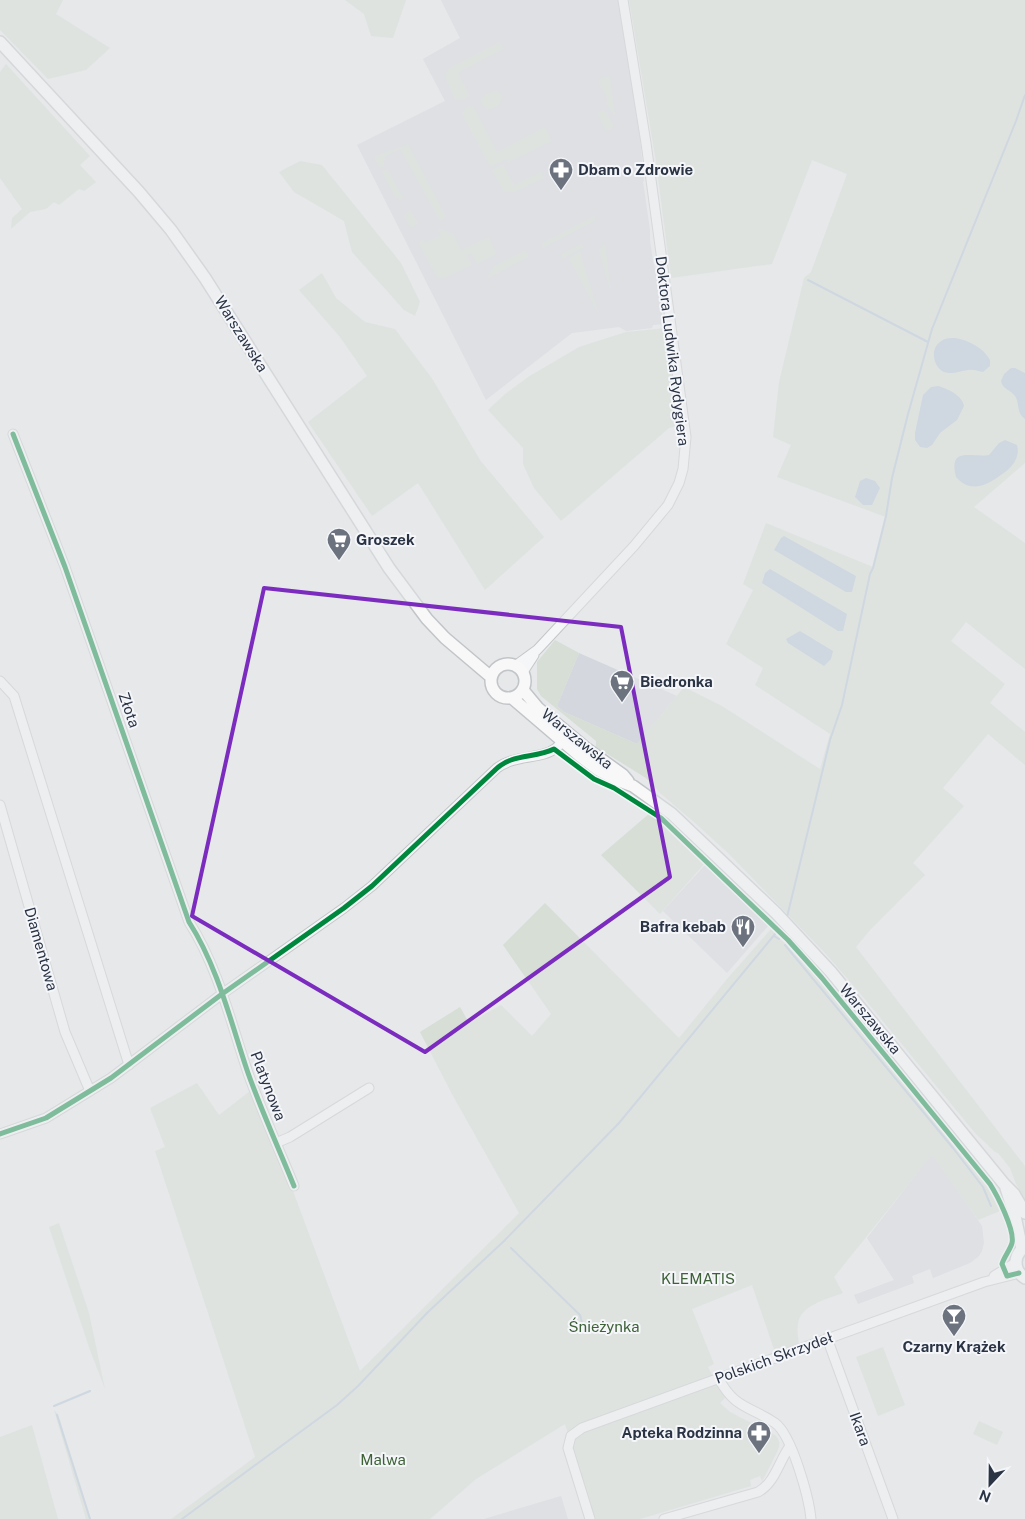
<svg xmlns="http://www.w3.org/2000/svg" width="1025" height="1519" font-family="'Public Sans',sans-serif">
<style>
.built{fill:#d4d7dd}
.green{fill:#d6ded6}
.water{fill:#b4c4d5}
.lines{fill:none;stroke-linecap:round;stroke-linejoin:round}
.stream{stroke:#b4c4d5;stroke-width:2}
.minor-casing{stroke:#c4c6c8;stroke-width:11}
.major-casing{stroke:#c2c5c8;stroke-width:14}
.minor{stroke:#f5f6f7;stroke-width:9}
.major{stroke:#f8f8f8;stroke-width:11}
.cycleway-casing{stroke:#f4f6f9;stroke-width:8}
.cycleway{stroke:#00873e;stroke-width:5}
.marked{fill:none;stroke:#7b2cbf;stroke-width:4;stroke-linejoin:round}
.labels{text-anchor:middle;stroke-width:4;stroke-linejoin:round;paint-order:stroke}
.poi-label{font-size:15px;font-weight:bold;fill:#2b3445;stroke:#f4f6f9;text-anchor:start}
.street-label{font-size:15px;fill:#2b3445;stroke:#f4f6f9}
.park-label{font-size:15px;fill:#3f6138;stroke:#f4f6f9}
</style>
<rect width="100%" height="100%" fill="#e6e8ea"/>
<path class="built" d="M441,0H620L640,138L644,181L643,182L650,230V240L653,262L658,278L663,324L653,325L652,328L626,331L619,327L572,333L486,400L357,145L445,101L423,59L460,38Z
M579,653L677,696L637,744L564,712L557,706Z
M705,865L768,926L727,973L663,911Z
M932,1154L982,1226L984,1243L982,1251L979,1256L970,1263L933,1278L930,1269L912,1276L914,1283L858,1304L854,1295L894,1280L867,1238Z
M561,1496L568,1519H484Z"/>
<path class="green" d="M0,0H63L56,14L110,48L86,70L48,79L0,30Z
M345,0H406L393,38L371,36L364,14Z
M629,0H1025V463L974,507L1025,543V669L966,622L951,641L1005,684L990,703L1025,732V765L988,734L943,788L964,806L913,863L925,875L871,929L856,947L1025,1166V1200L1016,1184L1010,1168L998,1153L995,1152L975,1133L858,991L826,954L729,854L694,822L661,794L646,778L596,747V741L541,696L537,689V662L555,640L579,653L557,706L564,712L637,744L684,687L722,706L820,769L830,734L755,685L763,668L726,644L753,590L743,584L766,523L873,567L886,517L777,477L791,445L773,437L779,382L804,278L811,272L847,174L812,160L772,264L671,278L656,162Z
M500,42L503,49L458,73L470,96C466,98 461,101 457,100C453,98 447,81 445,76L447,71L451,67Z
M6,64L90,156L80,165L96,182L84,191L79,189L59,205L54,202L46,209L30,212L11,229L12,218L22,209L0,178V72Z
M610,76L615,116L612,113L605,102L608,100L599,84V80L601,78Z
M493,91H498L502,96C502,105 496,109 487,109L482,105L481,100L485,95Z
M469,106L474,107L476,111L497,152L545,127L552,141L508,163L506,159L490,167L462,114L465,108Z
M603,110L606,111L613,125L612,128L606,131L597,113Z
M408,144L446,216L444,219L440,221L400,149L385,157L386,159L383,161L385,166L380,168L375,159L376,156C387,151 397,149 408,144Z
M300,161L322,165L401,263L420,302L415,316L404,310L352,252L344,221L294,192L279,172Z
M503,164L514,185L541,172L544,178L513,193L503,191L492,170Z
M388,169L403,199L400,200L395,197L382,172Z
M410,209L418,224L411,228L404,216Z
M594,216L596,220L543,248L541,244Z
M440,229L449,231L451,234L453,233L461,250L489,237L497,254L477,264L471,253L467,255L472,265L443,279L436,276L419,244L422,238L425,243L441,235L438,230Z
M605,243L611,290H610L599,250Z
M581,244L584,247L562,259V254Z
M526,250L529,257L486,279L494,266Z
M580,251L599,315L569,259Z
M322,273L336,298L365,322L395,329L433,380L480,460L544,537L485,590L418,483L372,516L308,422L367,376L340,337L299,290Z
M667,328L680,425L669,428L561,521L534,488L523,464V448L488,410L505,394L528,377L579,347L626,332Z
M650,813L705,863L660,914L601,855Z
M545,903L679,1038L727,979L771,929L810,970L988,1187L1000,1211L978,1220L932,1155L834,1277L843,1293C827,1299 800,1305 798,1324C797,1330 798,1338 799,1345L775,1352L752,1285L692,1309L714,1364L708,1367L718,1388L726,1397L720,1403L730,1412L775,1435C780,1440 780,1444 778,1450L764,1478L762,1481L760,1476L750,1480L751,1486L640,1519H595L565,1424L476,1479L430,1519H171L255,1457L155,1151L165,1147L150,1108L197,1083L219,1115L250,1091L293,1191L360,1371L519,1213L453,1096L420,1032L460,1007L469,1023L501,1005L532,1036L551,1014L503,945Z
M59,1223L89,1313L105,1389L90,1350L49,1227Z
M883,1347L905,1405L878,1416L856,1357Z
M54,1410L58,1414L91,1519H86Z
M979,1421L1003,1432L997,1445L973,1434Z
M32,1425L58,1519H0V1437Z"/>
<path class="water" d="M955,338C968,340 984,348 990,360V366L983,372C978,371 973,369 968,370C960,371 952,375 944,372C933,367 930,349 940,342C944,338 950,338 955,338Z
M1011,368H1015L1025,373V419C1016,413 1020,404 1015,396C1010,389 1003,390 1001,381L1004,374Z
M938,386C948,389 962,395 964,406L957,420L940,433L932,445L927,448L920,447L915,440V433L923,395L931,387Z
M1005,440L1017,445C1021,460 1009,470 998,477C984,487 969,492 956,477C948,446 971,458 989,455L999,443Z
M866,478L875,481L880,488L872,505H863L855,497L860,481Z
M784,536L856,576L852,592H846L774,550L781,538Z
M770,569L847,614L843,631H838L762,583L765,573Z
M800,631L833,651L831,659L824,666L788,643L786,639Z"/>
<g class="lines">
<path class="stream" d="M808,280L928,342
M787,917L830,740L842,705L870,574L873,568L886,516L892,478L908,414L932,329L1016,121L1025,95
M774,936L779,939
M785,945L953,1148L983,1187L991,1206
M511,1248L580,1315L582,1323
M54,1406L90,1391
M57,1415L90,1519
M182,1519L337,1405L358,1386L428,1312L504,1241L619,1123L775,934"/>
<defs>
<path id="minor" d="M13,434L65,567L189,922C218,967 231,1023 248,1073C262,1112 279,1149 294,1186
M515,666L537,650L634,546L668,505L679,483L683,469L686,437L646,143L623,0
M523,672L534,655
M0,681L14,696L129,1065
M0,805L65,1032L90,1091
M0,1134L46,1118L111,1078L222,994L344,908L372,886L497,768C516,754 541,760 556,748C560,745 563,740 566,736
M276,1143L290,1137L369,1088
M994,1276L1015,1263
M827,1338L893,1519
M719,1379C735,1409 750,1406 775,1423C792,1435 809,1498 811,1519
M590,1519L568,1448L571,1436L582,1428L984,1282L1019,1273
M664,1519L758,1492C775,1483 779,1461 790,1446"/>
<path id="major" d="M0,42L139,192L171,230L205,278L389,568L427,619L445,638L491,677
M491 681a17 17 0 1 1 34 0a17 17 0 1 1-34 0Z
M523,690L538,708L587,749L623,775L628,781
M512,698L581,757L598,770L617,780L633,786L672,814L776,913L831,972L1004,1184L1014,1194L1025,1213
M1006,1188L1015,1216L1022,1249
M1025,1247C1013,1255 1013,1270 1025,1278"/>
</defs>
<use href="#minor" class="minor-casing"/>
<use href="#major" class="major-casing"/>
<use href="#minor" class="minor"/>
<use href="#major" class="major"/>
<defs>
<path id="cycleway" d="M13,434L65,567L189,922C218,967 231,1023 248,1073C262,1112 279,1149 294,1186
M0,1134L46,1118L111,1078L222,994L344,908L372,886L494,771C499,766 505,762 511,760C525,755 540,756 554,749L594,779L614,788L661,818L788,940L822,978L990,1184C997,1195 1015,1230 1012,1243C1010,1250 1004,1257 1002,1264L1007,1276L1019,1273"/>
</defs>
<use href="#cycleway" class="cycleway-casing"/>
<use href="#cycleway" class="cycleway"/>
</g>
<path d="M0 0H1025V1519H0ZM264,588L621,627L670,877L425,1052L192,916Z" fill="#e6e8ea" fill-opacity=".55" fill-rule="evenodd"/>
<path class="marked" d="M264,588L621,627L670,877L425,1052L192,916Z"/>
<defs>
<symbol id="pharmacy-pin" viewBox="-11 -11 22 30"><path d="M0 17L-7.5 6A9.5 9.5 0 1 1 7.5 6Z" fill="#6c737f" stroke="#f4f6f9"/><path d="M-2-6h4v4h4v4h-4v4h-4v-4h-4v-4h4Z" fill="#fff"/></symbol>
<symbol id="supermarket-pin" viewBox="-11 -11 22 30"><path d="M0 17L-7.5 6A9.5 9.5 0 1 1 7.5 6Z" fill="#6c737f" stroke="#f4f6f9"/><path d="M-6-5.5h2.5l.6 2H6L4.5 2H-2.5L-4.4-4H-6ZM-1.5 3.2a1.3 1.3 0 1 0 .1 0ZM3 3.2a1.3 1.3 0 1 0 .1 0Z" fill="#fff"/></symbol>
<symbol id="restaurant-pin" viewBox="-11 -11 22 30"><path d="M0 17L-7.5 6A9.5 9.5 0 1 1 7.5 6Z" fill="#6c737f" stroke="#f4f6f9"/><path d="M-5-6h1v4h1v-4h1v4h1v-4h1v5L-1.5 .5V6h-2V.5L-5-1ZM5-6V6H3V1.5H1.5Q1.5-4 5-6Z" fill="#fff"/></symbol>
<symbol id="bar-pin" viewBox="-11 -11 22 30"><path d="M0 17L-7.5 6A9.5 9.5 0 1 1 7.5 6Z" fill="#6c737f" stroke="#f4f6f9"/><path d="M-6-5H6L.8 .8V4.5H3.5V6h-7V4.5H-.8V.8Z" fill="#fff"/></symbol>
</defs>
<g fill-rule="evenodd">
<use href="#pharmacy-pin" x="547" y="156" width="28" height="38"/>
<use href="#supermarket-pin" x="325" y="526" width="28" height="38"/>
<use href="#supermarket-pin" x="608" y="668" width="28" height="38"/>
<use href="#restaurant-pin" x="729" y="913" width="28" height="38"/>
<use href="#bar-pin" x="940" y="1302" width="28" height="38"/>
<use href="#pharmacy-pin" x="745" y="1419" width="28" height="38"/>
</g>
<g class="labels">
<g class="poi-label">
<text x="578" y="175">Dbam o Zdrowie</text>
<text x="356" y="545">Groszek</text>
<text x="640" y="687">Biedronka</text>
<text x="726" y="932" text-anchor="end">Bafra kebab</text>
<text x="954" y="1352" text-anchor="middle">Czarny Krążek</text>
<text x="742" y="1438" text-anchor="end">Apteka Rodzinna</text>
</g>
<g class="street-label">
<text transform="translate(241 334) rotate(58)" y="5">Warszawska</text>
<text transform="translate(672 351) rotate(83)" y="5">Doktora Ludwika Rydygiera</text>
<text transform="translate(129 710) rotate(71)" y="5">Złota</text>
<text transform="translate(577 739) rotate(39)" y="5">Warszawska</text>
<text transform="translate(41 949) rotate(74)" y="5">Diamentowa</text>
<text transform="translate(870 1019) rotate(50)" y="5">Warszawska</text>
<text transform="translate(268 1086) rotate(69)" y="5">Platynowa</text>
<text transform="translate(774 1358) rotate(-20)" y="5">Polskich Skrzydeł</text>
<text transform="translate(860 1429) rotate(70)" y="5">Ikara</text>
</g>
<g class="park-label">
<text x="698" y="1284">KLEMATIS</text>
<text x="604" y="1332">Śnieżynka</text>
<text x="383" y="1465">Malwa</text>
</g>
</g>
<g transform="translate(990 1484) rotate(202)" stroke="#f4f6f9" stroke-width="4" paint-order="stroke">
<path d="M0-4L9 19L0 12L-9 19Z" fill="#2b3445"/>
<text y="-8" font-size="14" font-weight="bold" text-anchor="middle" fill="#2b3445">N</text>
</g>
</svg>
